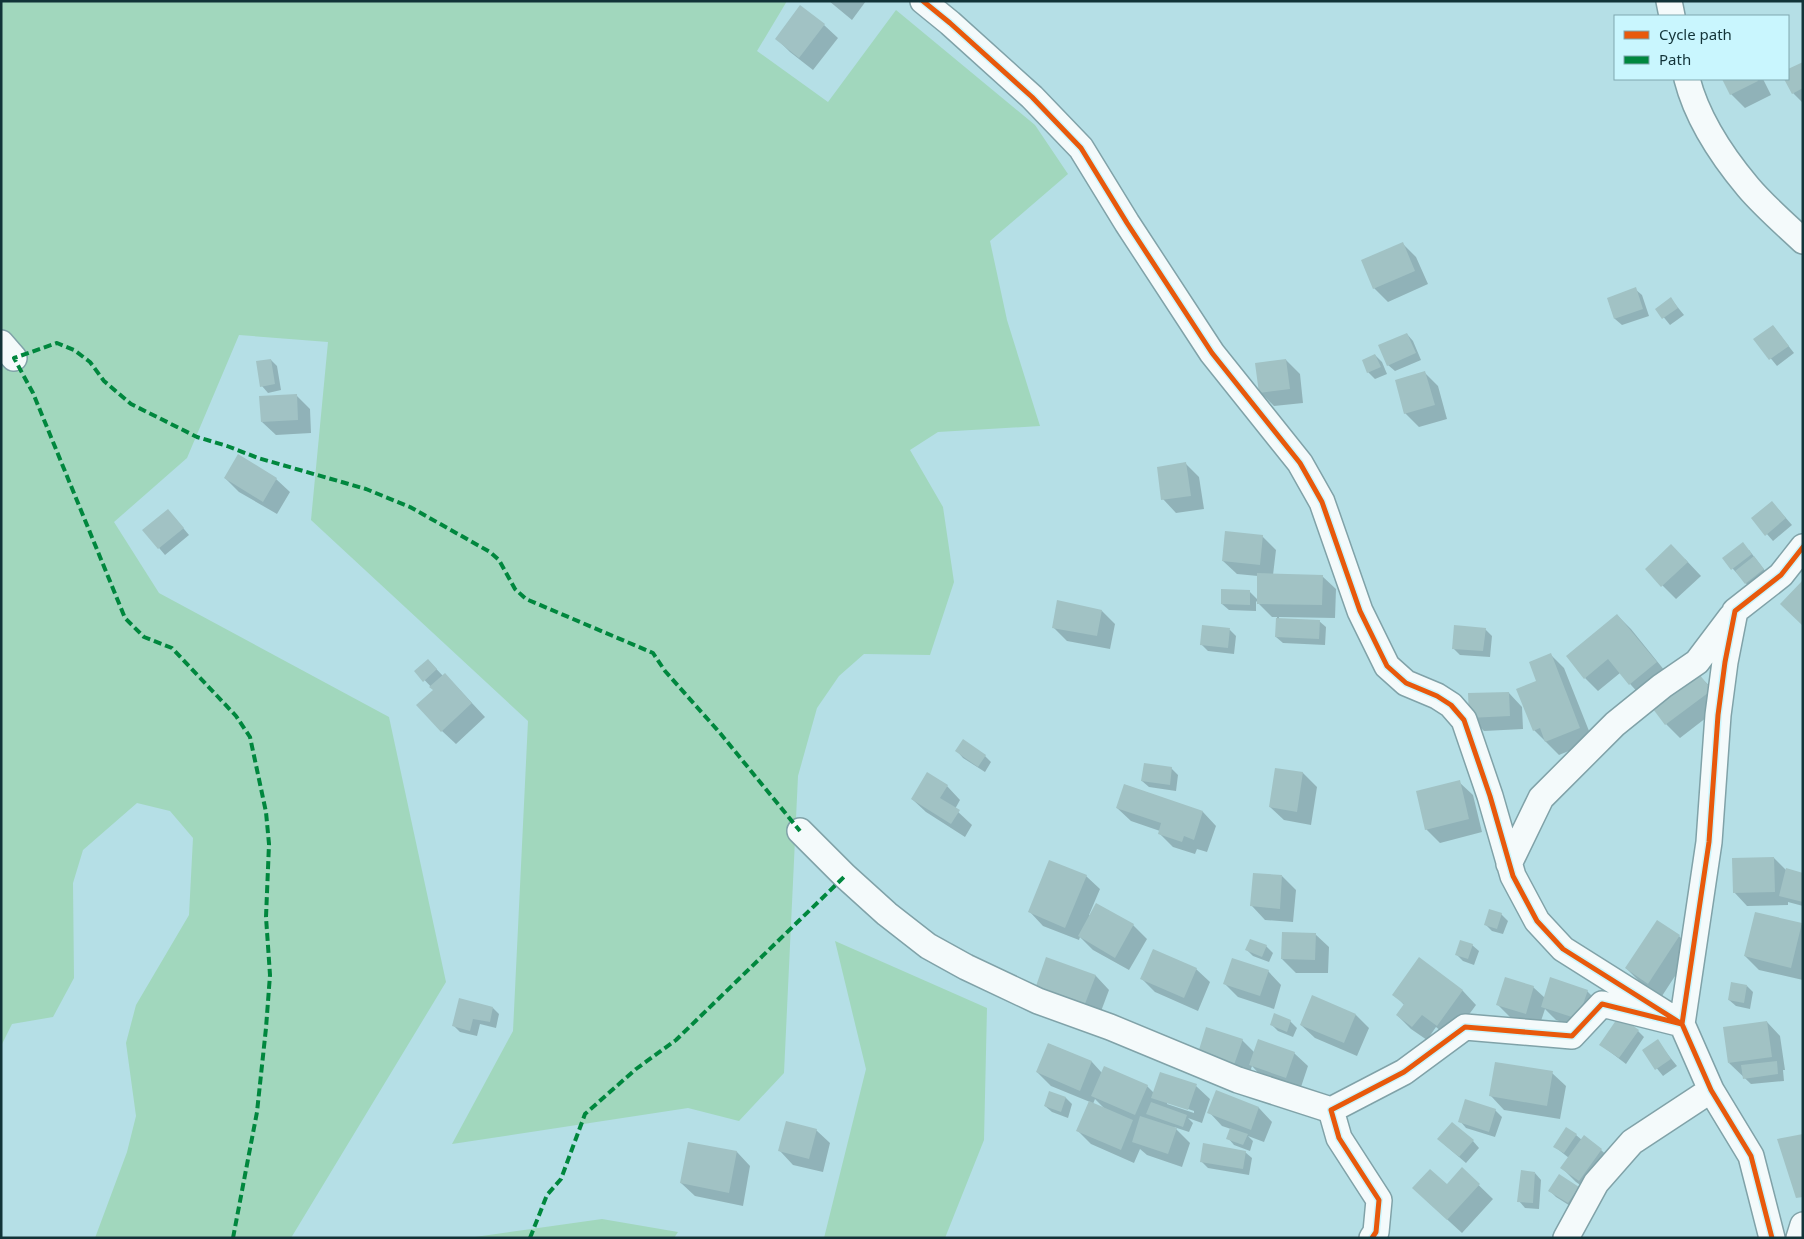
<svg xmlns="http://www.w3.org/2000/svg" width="1804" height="1239" font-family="'Noto Sans',sans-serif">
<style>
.green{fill:#a1d7bd}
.shadow{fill:#0003;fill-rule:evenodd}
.building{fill:#a1c2c4}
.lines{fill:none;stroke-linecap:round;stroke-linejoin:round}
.minor-casing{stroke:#80a2a8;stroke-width:28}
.minor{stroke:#f4fafb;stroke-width:25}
.quiet{stroke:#00873e;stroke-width:4;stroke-dasharray:8 4;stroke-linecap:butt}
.cycleway-casing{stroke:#c9f6fe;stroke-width:8}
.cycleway{stroke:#e8590c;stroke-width:5}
</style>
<rect width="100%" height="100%" fill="#b5dfe6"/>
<path class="green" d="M1,1H787L757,51L828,102L896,10L1035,125L1068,174L990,241L1007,320L1040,426L938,432L910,450L943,507L954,582L930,655L864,654L839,676L817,708L798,776L784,1073L739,1121L688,1108L452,1144L513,1031L528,721L311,520L328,342L239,335L187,458L114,522L159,593L389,717L446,982L291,1238H95L127,1152L136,1116L126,1043L136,1005L189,915L193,838L170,811L137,803L83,850L73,883L74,978L53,1017L12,1024L1,1046Z
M835,941L987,1008L984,1140L945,1238H824L866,1069Z
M602,1219L678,1232L674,1238H468Z"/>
<path class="shadow" d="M829,1H866L852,20Z
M824,25L838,38L813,70L790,52L776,38Z
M1803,63V103L1793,93L1786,79H1788V71Z
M1723,79H1763L1771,95L1745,108L1731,94Z
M1402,243L1416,257L1428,284L1388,302L1374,288Z
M1635,289L1642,295L1649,316L1622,325L1615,319L1608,299Z
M1671,299L1684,315L1670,325L1657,309Z
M1773,326L1794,353L1777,366L1755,339Z
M1407,334L1413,341L1421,360L1395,371L1388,365Z
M1375,355L1382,362L1387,374L1375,379L1368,372Z
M271,360L277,366L281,390L268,393L262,386Z
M1286,360L1300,374L1303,403L1274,406L1260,392Z
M1425,373L1438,386L1447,419L1419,427L1405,413Z
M296,395L310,409L311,433L276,435L262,422Z
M1186,464L1199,477L1204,509L1176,513L1163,499Z
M225,478L276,479L290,492L277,514L239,492Z
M1772,502L1792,525L1773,541L1753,518Z
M174,517L189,535L165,555L144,530Z
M1262,536L1276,550L1273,575L1322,576L1336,589L1335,618L1279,617V619L1319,621L1326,627L1325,645L1283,643L1276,637L1277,617H1272L1256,601V611L1229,610L1222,604L1249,591L1258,600V576L1237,574L1223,561Z
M1749,550L1769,576L1752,590L1724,559Z
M1685,559L1701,576L1676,599L1646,569Z
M1102,611L1115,624L1110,649L1067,641L1053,627Z
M1617,615L1631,629L1669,676L1643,698L1620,673L1598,691L1585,678Z
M1204,627L1230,630L1236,636L1234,654L1208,651L1201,644Z
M1485,629L1492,636L1490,657L1460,655L1453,648Z
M1551,655L1564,668L1593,741L1559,755L1534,730L1538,682Z
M428,660L443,676L458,688L485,717L456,744L442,731L434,690L416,671Z
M1699,676L1713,689L1724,704L1680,738L1666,724Z
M1509,693L1522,707L1523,729L1484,731L1470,717Z
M957,751L985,756L991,762L985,772L963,758Z
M1171,768L1178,775L1176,791L1149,787L1142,781Z
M1276,769L1303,773L1317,787L1311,825L1284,820L1270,807Z
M1459,782L1473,795L1482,832L1440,843L1426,829Z
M1125,785L1203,812L1216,826L1207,852L1197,849L1195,854L1173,847L1159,833L1160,831L1131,821L1117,808Z
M947,786L960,800L955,809L972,825L965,837L926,812L912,799Z
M1774,858L1787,871L1803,874V906L1788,902V905L1747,906L1734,892Z
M1086,876L1100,889L1089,915L1133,925L1147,939L1129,970L1093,950L1080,937L1079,940L1043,926L1030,912Z
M1282,876L1296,890L1293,922L1265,920L1252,906Z
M1501,914L1508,921L1503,934L1492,931L1485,924Z
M1801,924L1803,926V980L1759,970L1745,956Z
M1315,934L1329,947L1328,973H1296L1282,959Z
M1679,936L1692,950L1662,996L1640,982L1626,968Z
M1472,945L1479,951L1474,965L1463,961L1457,955Z
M1266,946L1273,953L1269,962L1253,956L1247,950Z
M1046,959L1096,976L1109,990L1097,1022Z
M1419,959L1463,991L1476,1005L1451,1039L1436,1027L1427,1040L1411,1029L1397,1015L1405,1006L1394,994Z
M1196,969L1210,982L1198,1011L1155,992L1142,979Z
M1268,971L1281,985L1274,1009L1238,997L1224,983Z
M1747,986L1753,992L1750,1009L1736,1006L1729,1000Z
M1533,987L1545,998L1587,991L1601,1005L1592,1032L1556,1020L1545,1009L1539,1027L1511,1018L1498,1005Z
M493,1008L499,1014L496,1028L480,1024L477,1036L460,1032L454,1026Z
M1356,1015L1369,1028L1357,1056L1315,1038L1301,1025Z
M1290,1021L1297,1028L1293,1037L1278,1031L1271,1024Z
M1767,1022L1780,1036L1785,1070H1783L1784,1081L1751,1084L1729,1063Z
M1207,1028L1242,1040L1255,1053H1294L1308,1066L1300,1090L1264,1079L1252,1066L1248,1078L1213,1066Z
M1638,1031L1644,1037L1626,1064L1601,1045Z
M1657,1041L1677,1066L1663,1076L1643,1051Z
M1049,1044L1092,1062L1102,1073L1147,1086L1154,1093L1196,1086L1210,1099L1202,1123L1188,1118L1193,1123L1189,1132L1174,1127L1190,1143L1182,1167L1147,1155L1140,1149L1134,1163L1091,1144L1078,1131L1090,1102L1051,1086L1037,1072ZM1095,1099L1106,1110L1093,1104ZM1167,1102L1194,1111V1113L1167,1104Z
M1552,1073L1566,1086L1560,1119L1504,1110L1491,1096Z
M1050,1092L1066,1098L1072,1104L1068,1118L1052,1112L1045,1106Z
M1217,1092L1259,1108L1272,1122L1264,1142L1248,1136L1253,1141L1250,1151L1234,1145L1228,1138L1231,1129L1222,1126L1209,1112Z
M1495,1110L1502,1117L1495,1137L1466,1128L1460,1121Z
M816,1130L830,1143L823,1172L793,1165L780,1151Z
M1576,1135L1582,1140L1601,1150L1615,1163L1593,1194L1576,1182L1562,1168L1569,1158L1555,1147Z
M1473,1141L1479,1148L1466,1163L1445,1145Z
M689,1143L737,1152L750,1166L743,1206L695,1196L681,1183Z
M1245,1152L1252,1158L1249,1175L1208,1168L1201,1161Z
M1462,1169L1493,1199L1462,1233L1427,1201L1447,1186Z
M1535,1173L1541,1180L1539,1209L1525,1208L1519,1201Z
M1559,1176L1578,1188L1585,1195L1575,1209L1556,1197L1550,1191Z"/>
<path class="building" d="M800,5L825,24L799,58L775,39Z
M1803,62V88L1792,94L1784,79H1788V69Z
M1722,79H1757L1758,81L1730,95Z
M1403,242L1415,271L1373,289L1361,260Z
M1636,287L1643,309L1614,319L1607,298Z
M1671,297L1678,308L1662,319L1655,309Z
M1773,325L1789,346L1769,360L1753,339Z
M1407,333L1416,353L1387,366L1378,345Z
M1375,354L1381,367L1367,373L1362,360Z
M271,359L275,384L260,387L256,361Z
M1286,359L1290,389L1259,393L1255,363Z
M1425,371L1435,405L1404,414L1395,380Z
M297,394L298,420L261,422L259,396Z
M238,454L277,478L263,502L224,478Z
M1186,462L1191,496L1161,500L1157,467Z
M1772,501L1786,518L1765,536L1751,518Z
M168,509L184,528L158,549L142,530Z
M1225,531L1263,535L1260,565L1222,561Z
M1743,542L1752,554L1731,570L1722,558Z
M1671,544L1688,562L1661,587L1645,569Z
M1754,556L1764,569L1745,584L1735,571Z
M1257,573L1323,575L1322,605L1257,604Z
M1803,580V626L1780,604Z
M1221,589L1250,590V605L1221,604Z
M1057,600L1102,610L1097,636L1052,628Z
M1617,614L1657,662L1629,685L1608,659L1584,679L1566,656Z
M1276,618L1320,620L1319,639L1275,637Z
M1202,625L1230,628L1228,648L1200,645Z
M1454,625L1486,628L1483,651L1452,649Z
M1551,653L1580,728L1545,742L1540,728L1533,731L1516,689L1536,681L1529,662Z
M428,659L437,669L423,682L414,671Z
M445,673L472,703L441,732L416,705L433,690L429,687Z
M1699,674L1712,690L1665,725L1653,709Z
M1509,692L1510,716L1469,718L1468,693Z
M963,739L986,755L978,767L955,751Z
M1144,763L1172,767L1170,785L1141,781Z
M1275,768L1303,772L1297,812L1269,807Z
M927,772L948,785L940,798L960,810L951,824L911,799Z
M1460,780L1469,819L1425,830L1416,791Z
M1124,784L1203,811L1194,840L1184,836L1182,842L1158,834L1161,823L1116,808Z
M1774,857L1775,892L1733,893L1732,858Z
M1049,860L1087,875L1065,928L1028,912Z
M1786,868L1803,873V902L1779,896Z
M1253,873L1282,875L1280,909L1250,906Z
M1096,903L1134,924L1115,958L1078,936Z
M1489,909L1502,913L1497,929L1484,925Z
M1755,912L1802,923L1791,968L1744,956Z
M1657,920L1680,935L1648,984L1625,968Z
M1282,932L1316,933L1315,960L1281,959Z
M1250,939L1267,945L1262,957L1245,950Z
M1460,940L1473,944L1468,959L1455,955Z
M1153,949L1197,968L1184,998L1140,979Z
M1046,957L1096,975L1083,1009L1035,989Z
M1419,957L1463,990L1437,1026L1422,1015L1412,1027L1396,1015L1404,1004L1392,995Z
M1232,958L1269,970L1260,996L1223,984Z
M1505,977L1534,986L1526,1014L1496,1005Z
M1550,977L1588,990L1578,1019L1541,1007Z
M1731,982L1747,985L1744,1003L1728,1000Z
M1312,995L1356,1014L1344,1043L1300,1025Z
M459,998L493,1007L490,1022L473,1019L470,1031L452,1026Z
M1274,1013L1291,1020L1287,1032L1270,1025Z
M1619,1016L1639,1030L1619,1058L1599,1045Z
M1767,1021L1772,1057L1728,1063L1723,1027Z
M1206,1027L1243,1039L1234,1065L1198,1053Z
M1258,1039L1295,1052L1286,1078L1249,1065Z
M1658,1039L1671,1059L1655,1070L1642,1050Z
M1048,1043L1092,1061L1080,1091L1036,1072Z
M1777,1061L1778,1074L1743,1079L1741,1065Z
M1495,1062L1553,1071L1547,1106L1489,1096Z
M1104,1066L1148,1085L1135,1115L1091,1096Z
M1160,1072L1197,1084L1188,1110L1151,1098Z
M1216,1090L1259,1107L1251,1130L1207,1113Z
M1049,1091L1066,1097L1061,1112L1044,1106Z
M1465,1099L1496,1109L1489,1132L1458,1122Z
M1089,1101L1133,1120L1121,1150L1076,1131Z
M1151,1102L1187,1115L1183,1127L1146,1114Z
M1140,1116L1177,1128L1168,1154L1132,1142Z
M786,1121L817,1129L809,1159L778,1151Z
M1452,1122L1474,1140L1459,1157L1437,1139Z
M1566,1127L1577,1134L1564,1153L1553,1147Z
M1230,1128L1248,1134L1243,1145L1226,1139Z
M1803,1134V1197L1796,1198L1777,1139Z
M1584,1135L1602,1149L1579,1181L1560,1168Z
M688,1142L737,1151L729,1193L680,1183Z
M1203,1143L1246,1151L1243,1169L1200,1162Z
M1462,1167L1480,1184L1447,1220L1412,1188L1430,1169L1447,1184Z
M1521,1170L1535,1172L1533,1203L1517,1202Z
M1559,1174L1579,1187L1568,1203L1548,1191Z"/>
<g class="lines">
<defs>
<path id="minor" d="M923,1L950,23L1032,97L1081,148L1127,223L1212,353L1300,463L1322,502L1360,611L1387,666L1406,683L1437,696L1451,705L1464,720L1490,796L1513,876L1537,921L1563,949L1682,1024L1711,1090L1751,1156L1772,1238
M1669,1L1672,16
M1687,79C1697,118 1722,156 1748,187C1764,206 1785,224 1803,241
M1,343L14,358
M800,831L845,876L887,914L928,946L966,967L1038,1001L1110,1027L1238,1080L1331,1110
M1509,864L1541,798L1615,724L1662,686L1697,662L1731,617
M1372,1238L1376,1232L1379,1200L1339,1138L1331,1110L1404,1072L1465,1027L1572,1036L1602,1004L1682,1024L1709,842L1718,715L1725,662L1735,611L1781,575L1803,547
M1566,1238L1596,1183L1632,1142L1711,1090
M1799,1238L1803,1225"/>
</defs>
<use href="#minor" class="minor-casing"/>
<use href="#minor" class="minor"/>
<path class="quiet" d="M233,1238L257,1112L266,1028L270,975L266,917L269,844L266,812L250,737L236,716L172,648L144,637L125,618L33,393L14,358L57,343L74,350L90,362L104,381L131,404L197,437L227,446L258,458L366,489L410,507L490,552L499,560L515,589L526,599L653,653L665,671L720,733L800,831
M530,1238L547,1195L561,1179L585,1114L636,1069L676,1040L845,876"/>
<defs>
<path id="cycleway" d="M923,1L950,23L1032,97L1081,148L1127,223L1212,353L1300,463L1322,502L1360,611L1387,666L1406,683L1437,696L1451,705L1464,720L1490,796L1513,876L1537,921L1563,949L1682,1024L1711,1090L1751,1156L1772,1238
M1372,1238L1376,1232L1379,1200L1339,1138L1331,1110L1404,1072L1465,1027L1572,1036L1602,1004L1682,1024L1709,842L1718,715L1725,662L1735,611L1781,575L1803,547"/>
</defs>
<use href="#cycleway" class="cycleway-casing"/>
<use href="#cycleway" class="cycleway"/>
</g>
<rect width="1804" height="1239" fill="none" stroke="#123338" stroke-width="5"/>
<rect x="1614" y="15" width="175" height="65" fill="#c9f6fe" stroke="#80a8af"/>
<rect x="1624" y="31" width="25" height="8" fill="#e8590c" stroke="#80a8af"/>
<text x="1659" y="40" font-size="15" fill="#123338">Cycle path</text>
<rect x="1624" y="56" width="25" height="8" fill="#00873e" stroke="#80a8af"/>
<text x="1659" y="65" font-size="15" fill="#123338">Path</text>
</svg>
